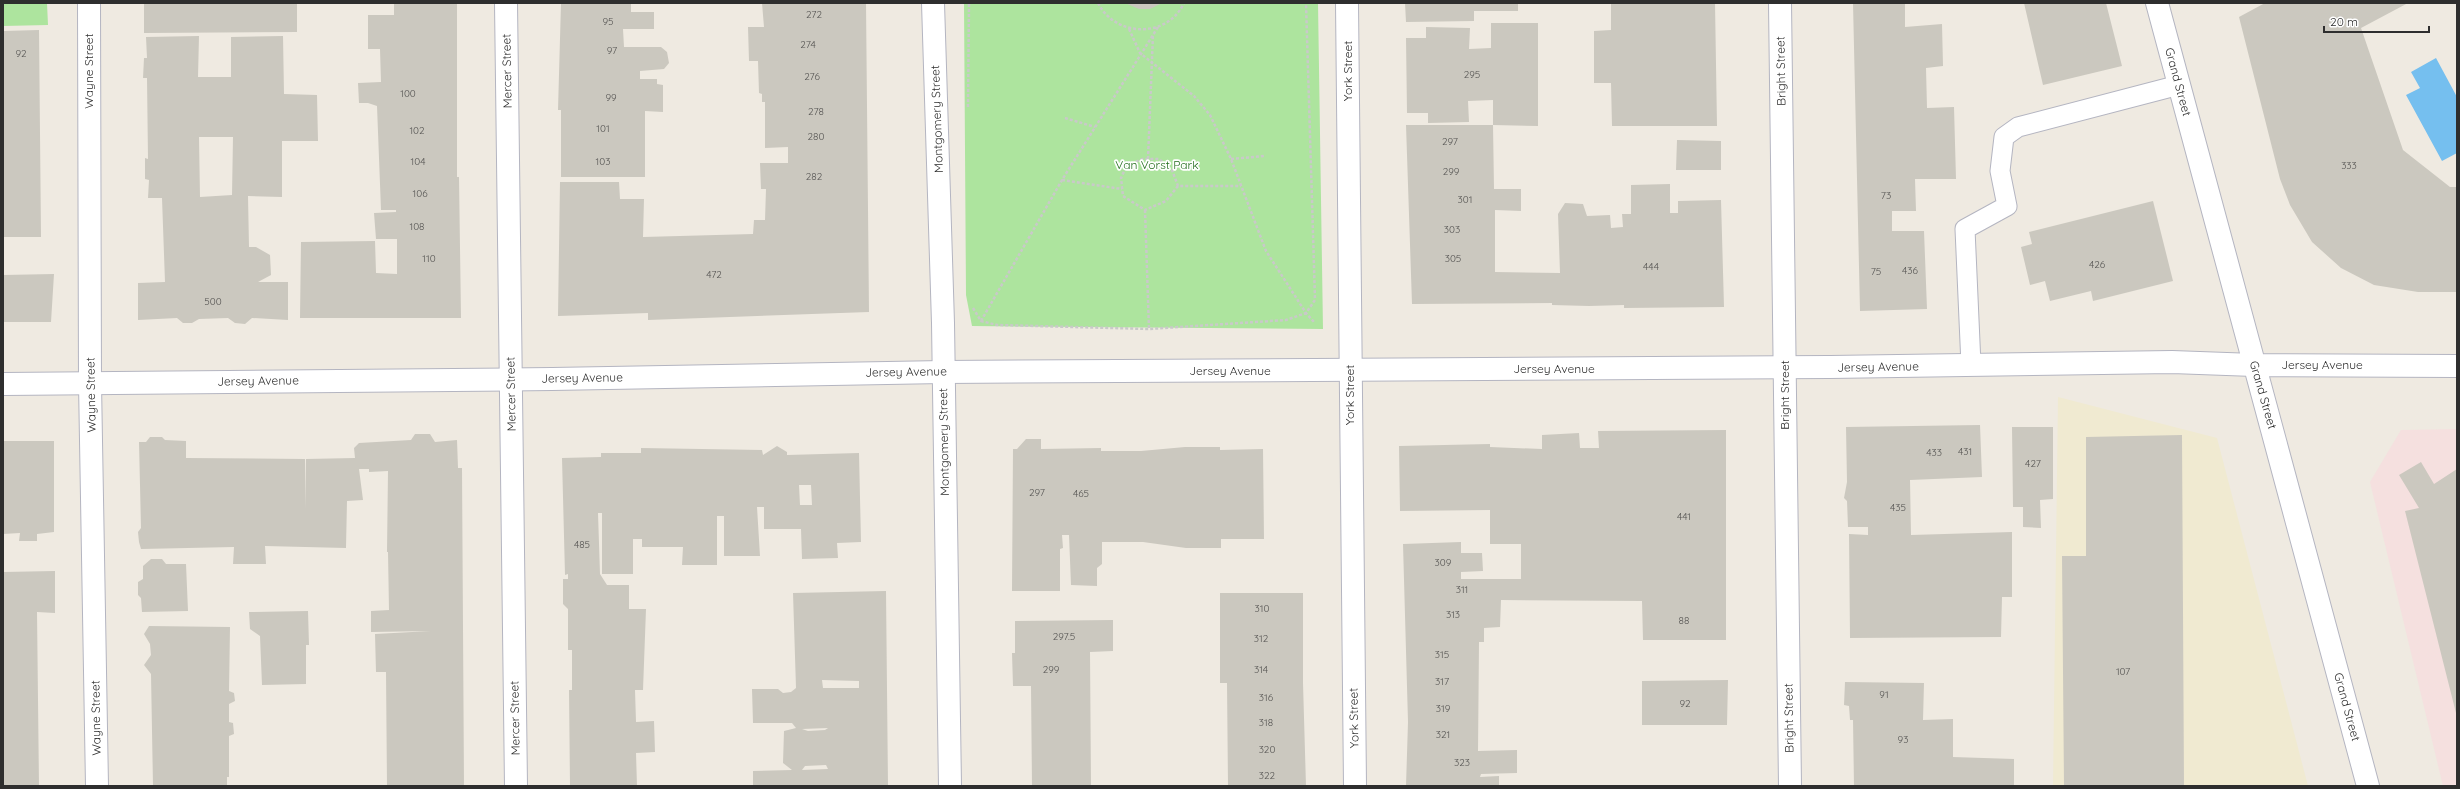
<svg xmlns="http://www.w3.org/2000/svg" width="2460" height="789" font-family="Quicksand,sans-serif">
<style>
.education{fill:#f0ead1}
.medical{fill:#f5e0df}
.green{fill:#ade49e}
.water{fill:#75bfef}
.building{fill:#cbc8bf;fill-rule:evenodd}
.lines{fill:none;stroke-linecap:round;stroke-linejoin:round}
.lane-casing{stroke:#b4b5c1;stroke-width:21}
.street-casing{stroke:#b4b5c1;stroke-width:24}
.secondary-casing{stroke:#b4b5c1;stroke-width:24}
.path{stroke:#c9c9c9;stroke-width:2.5;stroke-dasharray:3 2;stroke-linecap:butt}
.lane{stroke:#fff;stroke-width:19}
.street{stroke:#fff;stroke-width:22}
.secondary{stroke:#fff;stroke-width:22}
.labels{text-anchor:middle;stroke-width:3.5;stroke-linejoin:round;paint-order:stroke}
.number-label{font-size:10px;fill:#555452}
.street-label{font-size:12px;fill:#2e2e2e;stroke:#fff}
.park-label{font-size:12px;fill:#226d1c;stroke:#fff}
</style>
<rect width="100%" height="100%" fill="#efeae1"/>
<path class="education" d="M2058,397L2217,438L2308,786H2053Z"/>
<path class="medical" d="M2457,429V786H2443L2370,482L2401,430Z"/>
<path class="green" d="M3,3H47L48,25L3,26Z
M964,3H1318L1323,329L972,326L966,295Z"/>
<path class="water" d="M2436,58L2457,97V153L2442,161L2406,95L2420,88L2411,72Z"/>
<path class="building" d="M144,3H297V32L144,33Z
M394,3H457V177H459L461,318H300L301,242L375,241L376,273L397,274V239H376L374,213L396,212V210H381L377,106L368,103H359L358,83L381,82L380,49H368V15H394Z
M561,3H631V12H654V29H623L624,47H661L667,52L669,63L664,69L640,71V79H657V84L663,85V112L645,111V177H561V110H558Z
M762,3H866L869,312L648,320V313L558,316L560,182H619L620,199H644L643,237L753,234L754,220H765L766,189H761L760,163H788V147L765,148V102H762V94L759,93L758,61H749L748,27H764Z
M1125,3H1162L1150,9H1139Z
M1405,3H1518V11H1474V21L1406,22Z
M1611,3H1715L1717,126H1612L1611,83H1594V31L1611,30Z
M1853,3H1905V27L1942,24L1943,66L1926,68L1927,108L1954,107L1956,179H1915L1916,211H1892V231H1924L1927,309L1860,311Z
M2024,3H2106L2122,66L2043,85Z
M2265,3H2408L2361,28L2403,150L2450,187H2457V292H2418L2374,285L2341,268L2312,242L2290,205L2280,179L2239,17Z
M1491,23H1538V126L1493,125V100L1468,101L1469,122L1428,123V113H1407L1406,38H1426V27L1470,28L1469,49L1491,48Z
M39,30L41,237H3V31Z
M199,36L198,77H231V37L283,36L284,94L317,95L318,141H282V197L248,196L249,247H256L270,255L271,275L258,282H288V320L252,318L245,324L235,323L228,318L199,319L192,323H183L177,318L138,320V283L165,282L162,198H148L149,180L145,179V158L148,159L147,78H143L144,58H147L146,37ZM199,137H233L232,195L200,197Z
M1406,125H1493L1494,189H1521V211L1495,210V272L1560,273L1558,214L1565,203L1583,204L1587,216L1610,215L1611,228L1623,227L1622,214H1631V185L1670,184V213H1678V201L1721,200L1724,307L1624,308V305L1589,306L1552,305V303L1412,304Z
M1677,140L1721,141V170H1676Z
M2153,201L2173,281L2093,301L2091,291L2050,301L2045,281L2030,285L2021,247L2032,244L2029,232Z
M54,274L51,322H3V275Z
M1980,425L1982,477L1910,480L1911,535L2012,532V597H2002L2001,637L1850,638L1849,534L1868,535V527H1848L1847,501L1844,498L1847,482L1846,427Z
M2012,427H2053V499L2040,500L2041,528L2023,527V507H2013Z
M1726,430V640H1643L1642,601L1501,600L1500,627L1484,628V642H1479L1478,751L1517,750V773L1481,774L1480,777L1499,776V786H1406L1408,722L1403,544L1461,542V553H1482L1483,571L1461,572V579H1521V544H1490V510L1400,511L1399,446L1490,444V447L1542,449V435L1579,433L1580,448H1599L1598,431Z
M415,434H430L435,442L457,440L458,468H462L464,786H387L386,672H376L375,634L431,631L371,632V611L389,610L388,552H393H387L388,471L369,472V469H359L363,500L347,501L346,548L265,546L266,564H233L234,547L141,549L139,542L138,532L141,528L139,442H146L150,437H162L165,440L186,441V458L305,459V509L306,459L355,458L354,448L359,443L411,440Z
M2182,435L2184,786H2064L2062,556H2086V437Z
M1026,439H1041V449L1101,448V451H1141L1185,447H1220V450L1263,449L1264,539H1221V548H1186L1143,542H1102V564L1097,568V586L1071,585L1069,535H1062L1063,548L1060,549V591H1012L1013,449H1017Z
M3,441H54V532L37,534V541H19L20,533L3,534Z
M777,446L787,452V455L859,453L861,542L837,543L838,558L802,559L801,529H764V507H757L760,556H724V516H717V565H682L683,547H642V539H633V574H602V513H598L600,574L607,585H629V609H646L643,690H635L636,722L654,721L655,752L636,753L637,786H570L569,690H572V650H568V609L563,604V579H568V574L565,575L562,458L601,457V453H641V448L762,450L763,455ZM799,485H811L812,505H800Z
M2421,462L2434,484L2457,469V717L2405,511L2419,508L2399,475Z
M151,559H162L166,564H186L188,611L142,612L141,598L138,595V582L143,579V566Z
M55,571V613L37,612L39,786H3V572Z
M886,591L888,786H753V771L792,770L783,763L784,731L796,728L792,723H753L752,689H778L783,693L791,692L796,688L793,593ZM822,680L859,681V688H823ZM828,728L825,730L808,731L802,729ZM826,765L828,769L802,770L805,766Z
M1220,593H1303V683L1306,786H1228L1227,683H1220Z
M308,611L309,645H306V684L262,685L260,636L250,629L249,612Z
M1113,620V651L1090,652L1091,786H1032L1031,686H1013L1012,653H1015V621Z
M149,626L230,627L229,691L234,693L235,701L229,704V722L233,723L234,734L229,736V777H227V786H153L151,674L144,665L151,655L150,644L144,634Z
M1728,680L1727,725H1642V681Z
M1845,682L1924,683L1923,720L1953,719V757L2014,759V786H1854L1853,720H1850L1849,706L1844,705Z"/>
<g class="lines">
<defs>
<path id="lane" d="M1971,365L1965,229L2007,206L2000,171L2004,137L2018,127L2179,85"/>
<path id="street" d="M89,3L90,383L97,786
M506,3L516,786
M933,3L943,323L950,786
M1347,3L1355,786
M1780,3L1790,786"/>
<path id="secondary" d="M2157,3L2368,786
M3,384L552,379L943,372L1830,367L2172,362L2254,365L2457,366"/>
</defs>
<use href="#lane" class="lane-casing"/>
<use href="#street" class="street-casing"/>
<use href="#secondary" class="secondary-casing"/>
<path class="path" d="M1098,3C1115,37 1167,39 1184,3
M1129,29L1140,53L1194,96L1210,115L1231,159L1266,251L1306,313L1314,322
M968,107L969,3
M1065,118L1095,127
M1148,159L1153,34
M1231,159L1265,156
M1062,180L1122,189
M1178,186L1166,201L1145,210L1123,196L1121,178L1127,165L1143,159H1159L1172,170L1178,186H1241
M1145,210L1149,329
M973,308L981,321L997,325L1149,329L1286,320L1306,313L1315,300L1306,3
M981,321L1062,180L1158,27"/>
<use href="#lane" class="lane"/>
<use href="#street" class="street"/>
<use href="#secondary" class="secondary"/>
</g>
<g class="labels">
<g class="number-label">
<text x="814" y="18">272</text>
<text x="608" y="25">95</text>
<text x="808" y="48">274</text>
<text x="612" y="54">97</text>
<text x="21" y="57">92</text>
<text x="1472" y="78">295</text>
<text x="812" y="80">276</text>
<text x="408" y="97">100</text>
<text x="611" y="101">99</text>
<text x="816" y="115">278</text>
<text x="603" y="132">101</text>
<text x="417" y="134">102</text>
<text x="816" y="140">280</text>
<text x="1450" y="145">297</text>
<text x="418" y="165">104</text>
<text x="603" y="165">103</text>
<text x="2349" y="169">333</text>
<text x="1451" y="175">299</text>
<text x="814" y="180">282</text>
<text x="420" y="197">106</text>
<text x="1886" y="199">73</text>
<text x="1465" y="203">301</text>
<text x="417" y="230">108</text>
<text x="1452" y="233">303</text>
<text x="429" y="262">110</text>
<text x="1453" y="262">305</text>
<text x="2097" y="268">426</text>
<text x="1651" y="270">444</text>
<text x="1910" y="274">436</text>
<text x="1876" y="275">75</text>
<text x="714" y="278">472</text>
<text x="213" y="305">500</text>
<text x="1965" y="455">431</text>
<text x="1934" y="456">433</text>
<text x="2033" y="467">427</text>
<text x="1037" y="496">297</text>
<text x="1081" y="497">465</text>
<text x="1898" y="511">435</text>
<text x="1684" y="520">441</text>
<text x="582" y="548">485</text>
<text x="1443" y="566">309</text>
<text x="1462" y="593">311</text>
<text x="1262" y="612">310</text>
<text x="1453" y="618">313</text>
<text x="1684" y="624">88</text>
<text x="1064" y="640">297.5</text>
<text x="1261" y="642">312</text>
<text x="1442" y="658">315</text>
<text x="1051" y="673">299</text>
<text x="1261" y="673">314</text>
<text x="2123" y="675">107</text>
<text x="1442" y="685">317</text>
<text x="1884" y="698">91</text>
<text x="1266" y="701">316</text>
<text x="1685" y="707">92</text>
<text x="1443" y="712">319</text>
<text x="1266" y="726">318</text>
<text x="1443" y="738">321</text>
<text x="1903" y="743">93</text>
<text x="1267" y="753">320</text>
<text x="1462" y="766">323</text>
<text x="1267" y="779">322</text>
</g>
<g class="street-label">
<text transform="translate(89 71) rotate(-90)" y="4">Wayne Street</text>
<text transform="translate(507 71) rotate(-91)" y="4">Mercer Street</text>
<text transform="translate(1348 71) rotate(-90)" y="4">York Street</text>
<text transform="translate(1781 71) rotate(-91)" y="4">Bright Street</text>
<text transform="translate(2178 82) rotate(75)" y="4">Grand Street</text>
<text transform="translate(937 119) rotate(-92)" y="4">Montgomery Street</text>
<text x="2322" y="369">Jersey Avenue</text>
<text transform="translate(1878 367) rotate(-1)" y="4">Jersey Avenue</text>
<text x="1554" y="373">Jersey Avenue</text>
<text x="1230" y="375">Jersey Avenue</text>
<text transform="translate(906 372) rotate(-1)" y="4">Jersey Avenue</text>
<text transform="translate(582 378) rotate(-1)" y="4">Jersey Avenue</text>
<text transform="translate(258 381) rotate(-1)" y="4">Jersey Avenue</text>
<text transform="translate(511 394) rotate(-91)" y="4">Mercer Street</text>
<text transform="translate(91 395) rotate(-91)" y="4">Wayne Street</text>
<text transform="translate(1350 395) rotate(-90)" y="4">York Street</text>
<text transform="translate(1785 395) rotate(-90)" y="4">Bright Street</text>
<text transform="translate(2263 395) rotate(74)" y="4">Grand Street</text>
<text transform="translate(944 442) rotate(-91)" y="4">Montgomery Street</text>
<text transform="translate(2347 707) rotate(75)" y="4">Grand Street</text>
<text transform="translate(96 718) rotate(-91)" y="4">Wayne Street</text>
<text transform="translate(515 718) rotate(-91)" y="4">Mercer Street</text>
<text transform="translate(1354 718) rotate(-91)" y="4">York Street</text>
<text transform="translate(1789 718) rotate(-91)" y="4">Bright Street</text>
</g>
<g class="park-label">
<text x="1157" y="169">Van Vorst Park</text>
</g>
</g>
<rect width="2460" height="789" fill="none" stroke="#2e2e2e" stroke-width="8"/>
<path d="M2324 26v6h105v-6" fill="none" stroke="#2e2e2e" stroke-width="2"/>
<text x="2330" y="26" font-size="12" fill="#2e2e2e" stroke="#ffffff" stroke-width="3" paint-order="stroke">20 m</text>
</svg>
